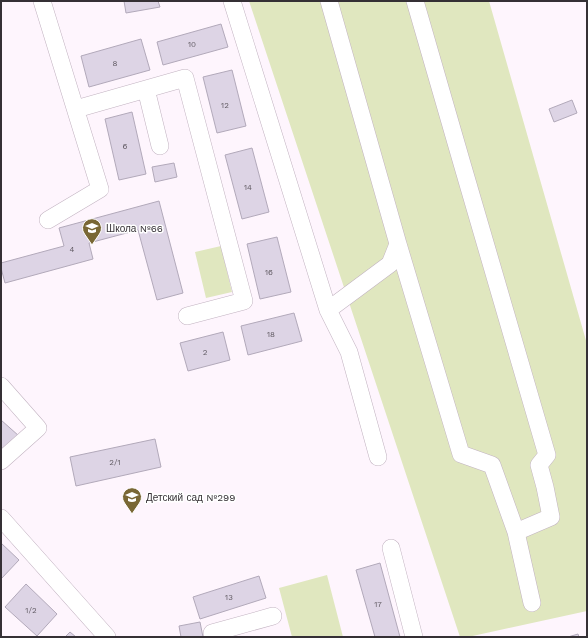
<svg xmlns="http://www.w3.org/2000/svg" width="588" height="638" font-family="'Work Sans',sans-serif">
<style>
.green{fill:#e0e7bf}
.building{fill:#ddd4e5;stroke:#b2a9ba}
.lines{fill:none;stroke-linecap:round;stroke-linejoin:round}
.minor-casing{stroke:#c2b3c1;stroke-width:18}
.minor{stroke:#fff;stroke-width:17}
.labels{text-anchor:middle;stroke-width:3;stroke-linejoin:round;paint-order:stroke}
.number-label{font-size:8px;fill:#5f5961}
.poi-label{font-size:10px;fill:#353035;stroke:#fff;text-anchor:start}
</style>
<rect width="100%" height="100%" fill="#fef5fd"/>
<path class="green" d="M249,1H489L587,344V611L468,637H460Z
M221,246L232,292L206,298L195,252Z
M327,575L343,637H292L279,588Z"/>
<path class="building" d="M124,1H158L160,7L126,13Z
M221,24L228,47L163,65L157,42Z
M141,39L150,70L89,87L81,56Z
M232,70L246,126L217,133L203,77Z
M572,100L577,113L554,122L549,109Z
M132,112L146,174L119,180L105,119Z
M252,148L269,212L242,219L225,155Z
M174,163L177,177L155,182L152,167Z
M159,201L183,293L157,300L138,230L89,243L93,259L5,283L1,268V263L64,246L59,228Z
M277,237L291,292L260,299L247,244Z
M294,313L302,341L248,355L241,326Z
M223,332L230,360L188,371L180,343Z
M1,420L19,436L1,455Z
M155,439L161,467L76,486L70,457Z
M1,543L19,560L1,579Z
M380,563L400,637H375L356,570Z
M259,576L266,598L200,619L193,597Z
M26,584L57,614L37,636L5,607Z
M200,622L203,637H181L179,626Z
M70,632L76,637H65Z
M578,634L579,637H568Z"/>
<g class="lines">
<defs>
<path id="minor" d="M42,1L100,189L48,220
M232,1L328,310L349,352L378,457
M415,1L463,167L547,455L539,465L545,487L551,517L516,532
M146,89L160,146
M76,109L185,78L244,301L187,316
M398,244L461,454L492,465L516,532L532,603
M328,310L390,264L398,244L329,1
M1,386L38,428L1,461
M1,518L107,637
M391,548L414,637
M213,637L212,633L273,616"/>
</defs>
<use href="#minor" class="minor-casing"/>
<use href="#minor" class="minor"/>
</g>
<defs>
<symbol id="school-pin" viewBox="-11 -11 22 30"><path d="M0 17L-7.5 6A9.5 9.5 0 1 1 7.5 6Z" fill="#796735" stroke="#fff"/><path d="M0-5L7-2L0 1L-7-2ZM-4 1L0 2.5L4 1V4Q0 6-4 4Z" fill="#fff"/></symbol>
</defs>
<g fill-rule="evenodd">
<use href="#school-pin" x="81" y="217" width="22" height="30"/>
<use href="#school-pin" x="121" y="486" width="22" height="30"/>
</g>
<g class="labels">
<g class="number-label">
<text x="192" y="47">10</text>
<text x="115" y="66">8</text>
<text x="225" y="108">12</text>
<text x="125" y="149">6</text>
<text x="248" y="190">14</text>
<text x="72" y="252">4</text>
<text x="269" y="275">16</text>
<text x="271" y="337">18</text>
<text x="205" y="355">2</text>
<text x="115" y="465">2/1</text>
<text x="229" y="600">13</text>
<text x="378" y="607">17</text>
<text x="31" y="613">1/2</text>
</g>
<g class="poi-label">
<text x="106" y="232">Школа №66</text>
<text x="146" y="501">Детский сад №299</text>
</g>
</g>
<rect width="588" height="638" fill="none" stroke="#353035" stroke-width="4"/>
</svg>
